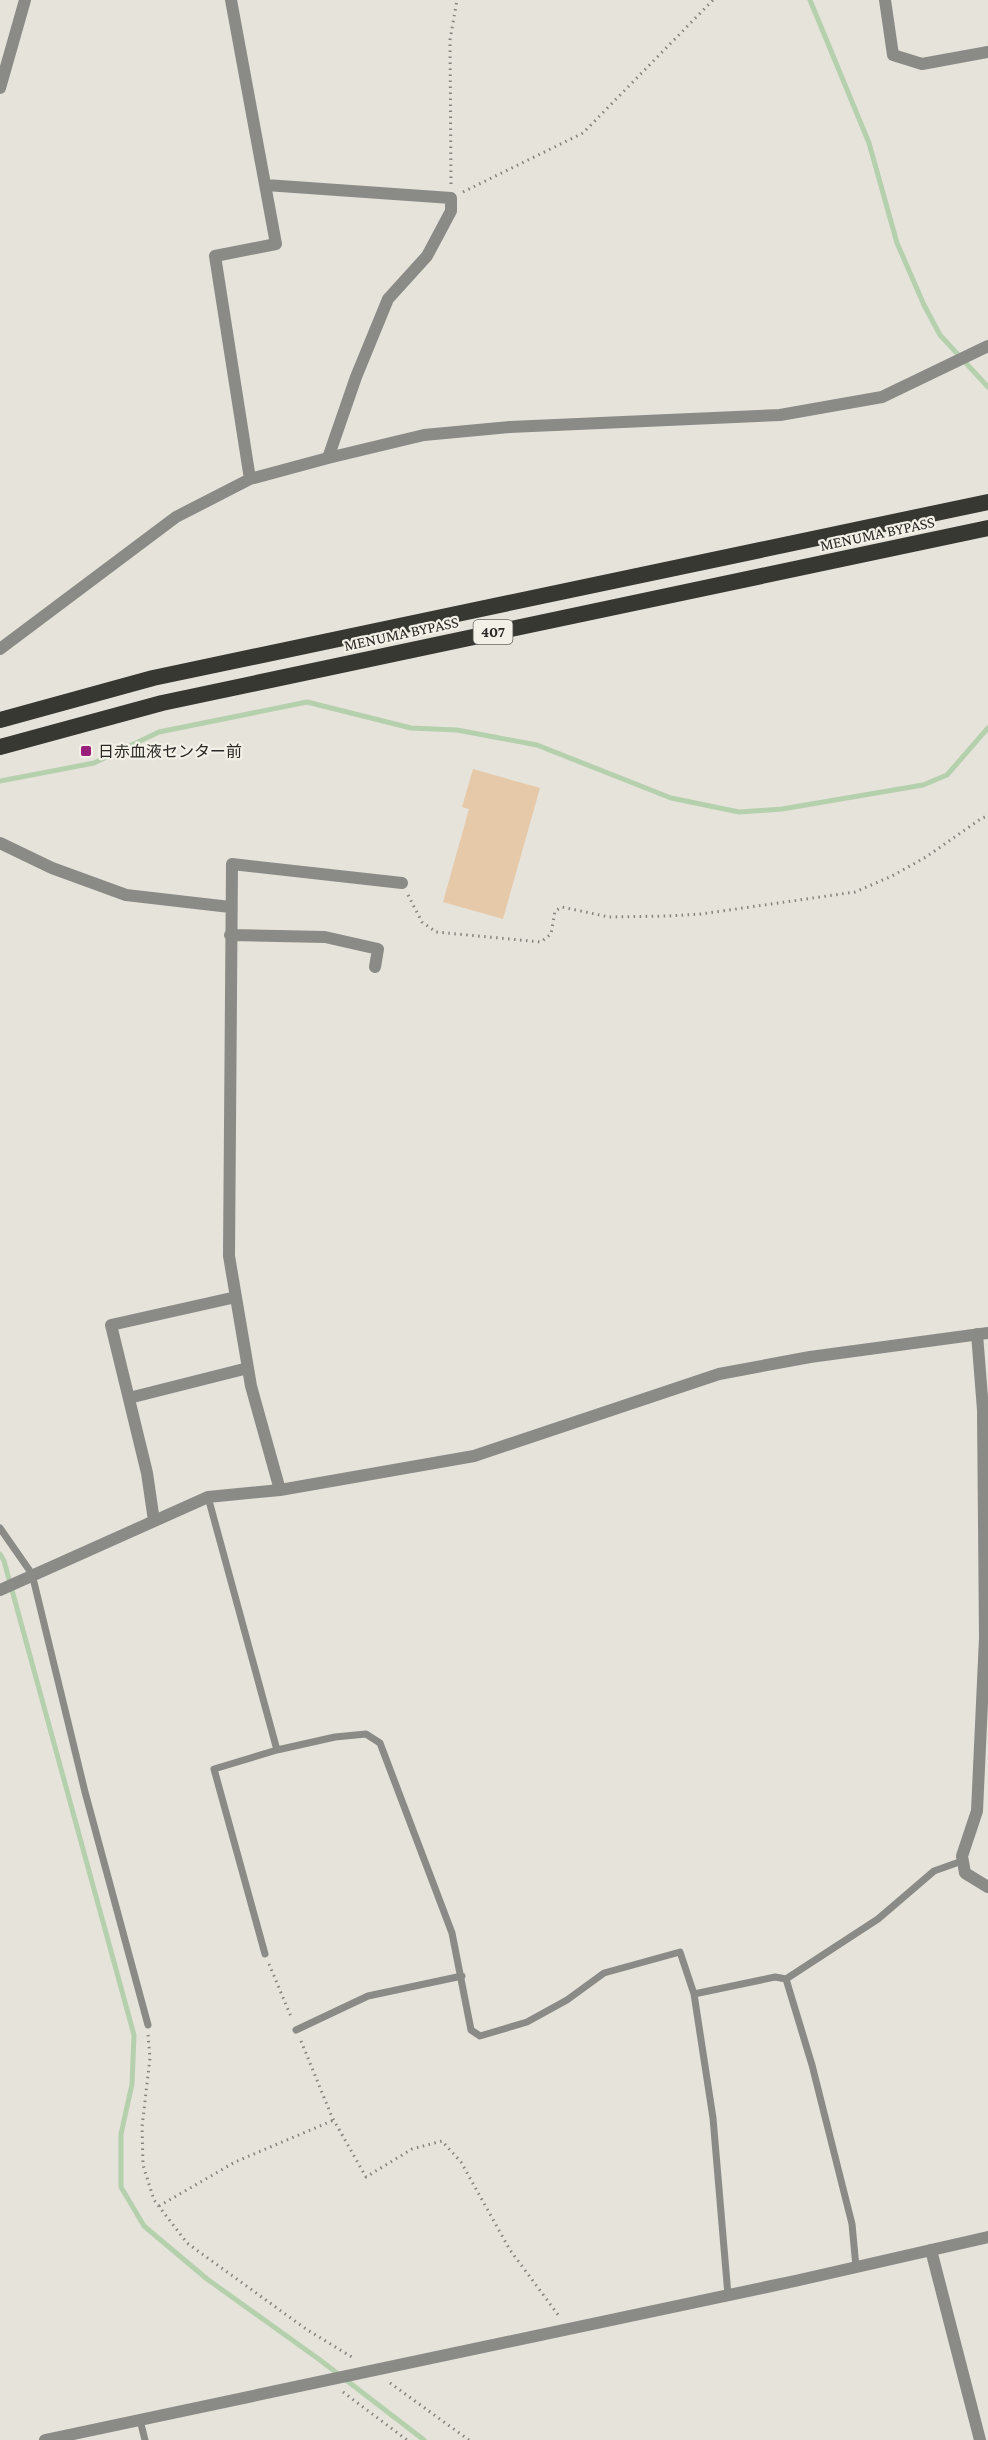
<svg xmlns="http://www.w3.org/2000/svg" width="988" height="2440" font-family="'Crimson Pro','Noto Sans JP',serif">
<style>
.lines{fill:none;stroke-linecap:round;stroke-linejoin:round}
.stream{stroke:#b5d0ad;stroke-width:5}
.building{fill:#e6c9a8}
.path{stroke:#86847f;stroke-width:3;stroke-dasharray:1.5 4.5;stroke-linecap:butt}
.service{stroke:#8a8b87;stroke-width:7}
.minor{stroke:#8a8b87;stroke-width:12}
.tertiary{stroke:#8a8b87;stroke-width:12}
.trunk{stroke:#373832;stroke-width:16}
.poi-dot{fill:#99207a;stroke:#f3f0e8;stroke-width:2}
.labels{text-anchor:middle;stroke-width:4.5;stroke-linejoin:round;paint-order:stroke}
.shield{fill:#f3f0e8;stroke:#666560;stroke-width:1.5}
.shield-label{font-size:15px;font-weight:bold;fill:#2a2926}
.street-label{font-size:16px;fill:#2a2926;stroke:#f3f0e8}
.poi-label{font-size:16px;fill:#2a2926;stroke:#f3f0e8;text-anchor:start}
</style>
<rect width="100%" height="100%" fill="#e6e3db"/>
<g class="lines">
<path class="stream" d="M810,0L869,143L897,243L924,305L940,335L988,387
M0,781L94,763L159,732L307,702L411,728L457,730L537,745L671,798L739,812L782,809L923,785L947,775L988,728
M0,1554L4,1561L134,2035L132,2084L121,2134V2187L144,2226L207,2279L320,2360L424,2440"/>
</g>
<path class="building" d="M473,769L540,788L503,919L443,902L469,809L462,807Z"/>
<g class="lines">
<path class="path" d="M451,184L450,40L457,0
M463,192L583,133L713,0
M408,895L422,922L436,932L541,942L551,934L555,911L562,907L609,917L668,916L701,914L855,892L892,876L926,857L982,818L988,816
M269,1964L292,2019
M148,2035L150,2058L142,2127L143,2165L154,2200L187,2243L306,2329L355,2359
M301,2041L332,2117L366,2177L412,2149L442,2141L461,2162L510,2250L559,2316
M159,2206L235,2162L334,2120
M390,2383L469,2440
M343,2392L407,2440"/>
<path class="service" d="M208,1497L277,1750L214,1769L265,1954
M0,1528L32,1574L85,1792L148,2025
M277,1750L335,1737L366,1734L380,1743L452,1933L471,2030L480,2036L527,2022L567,2000L604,1973L680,1952L694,1994L775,1977L786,1979L878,1919L934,1871L962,1861
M786,1979L812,2065L852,2224L856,2267
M694,1994L713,2118L728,2295
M296,2030L368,1996L462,1976
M140,2420L145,2440"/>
<path class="minor" d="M231,0L276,244L215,256L250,479
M885,0L893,55L922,64L988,52
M0,88L25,0
M266,185L451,198V211L427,256L388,299L356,377L328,458
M0,649L176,517L250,479L328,458L424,435L510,427L780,415L882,397L988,346
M0,843L52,868L126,895L230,907
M230,935L325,937L378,949L375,967
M977,1334L983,1410L985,1638L977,1811L962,1856L965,1873L988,1887
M129,1398L248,1368
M280,1490L251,1386L229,1256L232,864L402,883
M154,1521L147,1473L111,1325L236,1297
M0,1590L208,1497L280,1490L474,1456L719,1374L810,1357L988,1333
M931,2250L980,2440"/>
<path class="tertiary" d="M45,2440L795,2281L988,2237"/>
<path class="trunk" d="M0,720L153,678L988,502
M0,747L162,703L988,528"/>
</g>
<rect class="poi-dot" x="80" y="745" width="12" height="12" rx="3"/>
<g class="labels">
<rect class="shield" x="473.5" y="620" width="39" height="24" rx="4.5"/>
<g class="shield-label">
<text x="493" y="637">407</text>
</g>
<g class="street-label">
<text transform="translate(877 533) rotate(-12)" y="6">MENUMA BYPASS</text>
<text transform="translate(401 633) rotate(-12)" y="6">MENUMA BYPASS</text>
</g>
<g class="poi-label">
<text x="98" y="757">日赤血液センター前</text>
</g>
</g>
</svg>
